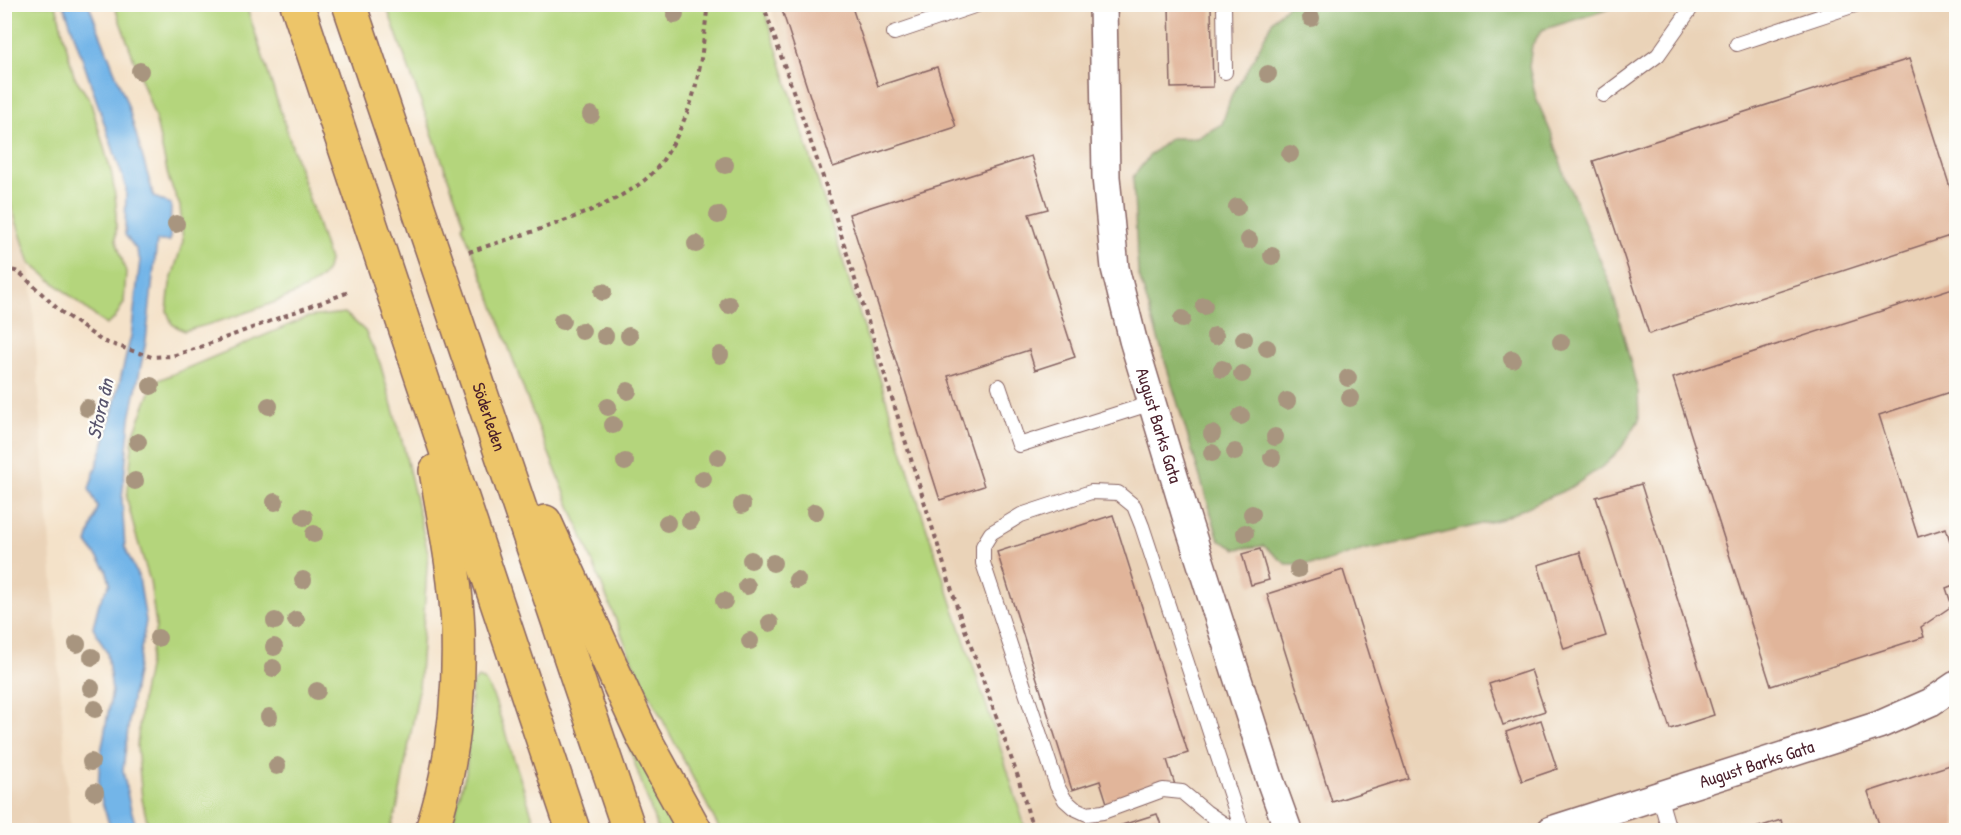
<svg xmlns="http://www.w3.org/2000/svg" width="1961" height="835" font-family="'Patrick Hand',sans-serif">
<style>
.built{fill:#ead3b8}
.green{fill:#b4d57c;stroke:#7f7a54;stroke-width:1.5}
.forest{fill:#8fb66c;stroke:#6c6a4c;stroke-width:1.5}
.water{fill:#73b5e8;stroke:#5e6a8a;stroke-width:1.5}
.building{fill:#e1b59a}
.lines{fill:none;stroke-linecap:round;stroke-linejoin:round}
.lane-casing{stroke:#866362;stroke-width:16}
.street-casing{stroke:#866362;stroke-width:30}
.highway-casing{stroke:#866362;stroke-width:36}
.path{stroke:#866362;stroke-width:4;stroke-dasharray:4.5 4.5;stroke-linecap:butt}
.lane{stroke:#fff;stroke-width:14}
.street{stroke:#fff;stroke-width:27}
.highway{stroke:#edc569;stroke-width:33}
.tree{fill:#a8957f}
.labels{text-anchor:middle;stroke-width:4.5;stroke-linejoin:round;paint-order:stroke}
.street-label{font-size:18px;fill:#4a1f2b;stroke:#fdfcf7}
.water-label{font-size:20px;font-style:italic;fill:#58546d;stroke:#fdfcf7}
</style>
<rect width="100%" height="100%" fill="#fdfcf7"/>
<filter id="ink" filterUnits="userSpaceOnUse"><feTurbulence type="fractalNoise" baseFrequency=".0167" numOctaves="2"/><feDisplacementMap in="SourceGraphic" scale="12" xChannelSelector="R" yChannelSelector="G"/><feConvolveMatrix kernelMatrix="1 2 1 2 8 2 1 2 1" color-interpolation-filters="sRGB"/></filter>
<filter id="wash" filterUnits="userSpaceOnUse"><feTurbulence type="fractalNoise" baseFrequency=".008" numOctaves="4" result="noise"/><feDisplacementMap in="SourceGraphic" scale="24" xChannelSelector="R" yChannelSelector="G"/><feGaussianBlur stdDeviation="1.35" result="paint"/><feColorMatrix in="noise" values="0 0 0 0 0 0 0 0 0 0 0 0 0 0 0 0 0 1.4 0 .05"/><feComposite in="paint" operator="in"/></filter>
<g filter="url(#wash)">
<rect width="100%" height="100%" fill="#f4e2c9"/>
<path class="built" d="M770,5H1289L1273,20L1250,66L1232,94L1222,124L1197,138L1171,139L1236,549L1264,546L1286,564H1319L1572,487L1606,464L1622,447L1638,392L1611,286L1565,176L1552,135L1537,98L1529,67L1532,45L1542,30L1609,9L1614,5H1956V830H1028Z
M4,187L30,263L70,830H5Z"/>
<path class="green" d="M4,5H56L74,76L90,100L112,175L116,203V240L126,272L124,303L114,319L106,325L30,263L5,187Z
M114,5H246L329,260C328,264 328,270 325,273C312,295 212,324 184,331L172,324L167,311L170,284L183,241L180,206L169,180L155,117Z
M386,5H763L925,523L999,743L1026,830H720L633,663L526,396L490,295L462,226L464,222Z
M345,313L365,331L380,363L404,448L428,553L419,689L397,809L390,830H149L142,799L137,746L142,698L156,627L150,581L135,532L127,499L133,436L154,382L308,317Z
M478,678L485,681L494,698L537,830H450L466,772L472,685Z
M622,727L681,830H658Z"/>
<path class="forest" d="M1289,4L1614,5L1609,9L1542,30L1532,45L1529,67L1536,98L1552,135L1565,176L1611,286L1638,392L1639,420L1622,447L1606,464L1572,487L1501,519L1421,539L1363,550L1319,564H1286L1264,546L1236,549L1219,540L1138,272L1133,177L1150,155L1171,138H1197L1222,124L1232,94L1250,66L1273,20Z"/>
<path class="water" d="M64,5H89L128,106L154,197L171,204L170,241H157L146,341L130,419L122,499L125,548L139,578L146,621L131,705L123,770L129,802L137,830H111L98,789L100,758L112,691L107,653L93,627L99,603L110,583L106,569L87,543L98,507L89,489L107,433L131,336L140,260L136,249L125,235L126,187Z"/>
<g id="blocks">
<path class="building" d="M780,4H851L878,86L937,67L956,127L833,167Z
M1169,6H1211L1213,87L1171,88Z
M1909,59L1956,206V234L1649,334L1593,161Z
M1031,156L1048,209L1029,214L1075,357L1035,370L1029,350L948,376L984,486L940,500L849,214Z
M1956,287V390L1879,415L1918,537L1946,528L1956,561V584L1946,588L1952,606L1921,627L1924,637L1771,686L1673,378Z
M1641,484L1714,715L1670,729L1596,497Z
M1113,515L1188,753L1167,760L1175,785L1108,806L1100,781L1072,790L997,552Z
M1260,549L1269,580L1251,585L1242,554Z
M1580,552L1606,636L1564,649L1538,565Z
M1343,570L1408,778L1332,802L1267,594Z
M1531,670L1545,711L1503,725L1489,684Z
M1541,720L1557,769L1522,781L1506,732Z
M1956,763V830H1881L1868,792Z
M1157,814L1163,830H1106Z
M1781,820L1784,830H1749Z"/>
</g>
</g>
<g filter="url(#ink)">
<use href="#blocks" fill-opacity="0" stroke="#866362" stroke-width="1.5"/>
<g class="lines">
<defs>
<path id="lane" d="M1224,4L1225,72
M894,33L980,4
M1737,44L1858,4
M1604,95L1658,55L1694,4
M999,386L1019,445L1152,403
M1659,795L1669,830
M1233,830L1206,812L1182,792L1163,790L1103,812L1087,814L1074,808L1065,800L1057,786L983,563V546L991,533L1021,515L1091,492L1118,493L1134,506L1142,526L1242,830"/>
<g id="street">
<path id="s1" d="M1103,4L1106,177L1115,268L1133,340L1189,526L1270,780L1288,830"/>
<path id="s2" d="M1551,830L1879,725L1931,702L1956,685"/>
</g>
<g id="highway">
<path d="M297,4L573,830"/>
<path id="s3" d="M349,4L629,830"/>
<path d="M545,522L643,736L695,830"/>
<path d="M432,830C453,766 460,698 458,630C456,577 445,523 436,471"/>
</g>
</defs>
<use href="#lane" class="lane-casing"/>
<use href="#street" class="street-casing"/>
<use href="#highway" class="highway-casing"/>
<path class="path" d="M763,4L824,180L959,613L1018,777L1033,830
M469,252C522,234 603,214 646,179C665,163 678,135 687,113C701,79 703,40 708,4
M4,268L19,272L60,311L102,341L152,357L172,356L203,346L349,292"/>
<use href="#lane" class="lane"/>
<use href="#street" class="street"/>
<use href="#highway" class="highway"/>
</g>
<g class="tree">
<circle cx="675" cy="15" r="9"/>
<circle cx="1311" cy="18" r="9"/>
<circle cx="140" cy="71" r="9"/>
<circle cx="1268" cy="74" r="9"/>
<circle cx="591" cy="115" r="9"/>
<circle cx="1290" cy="154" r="9"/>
<circle cx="725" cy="165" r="9"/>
<circle cx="1237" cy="207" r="9"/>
<circle cx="718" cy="215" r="9"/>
<circle cx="176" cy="224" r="9"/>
<circle cx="1249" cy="240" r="9"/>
<circle cx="696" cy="244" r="9"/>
<circle cx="1272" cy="256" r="9"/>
<circle cx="603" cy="292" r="9"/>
<circle cx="729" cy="305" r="9"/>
<circle cx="1204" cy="306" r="9"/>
<circle cx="1182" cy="319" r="9"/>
<circle cx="562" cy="321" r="9"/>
<circle cx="582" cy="331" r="9"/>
<circle cx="605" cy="336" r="9"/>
<circle cx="629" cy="336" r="9"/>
<circle cx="1215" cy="336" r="9"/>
<circle cx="1244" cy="339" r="9"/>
<circle cx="1561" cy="342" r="9"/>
<circle cx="1267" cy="348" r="9"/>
<circle cx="720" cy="355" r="9"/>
<circle cx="1512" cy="359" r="9"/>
<circle cx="1222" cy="369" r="9"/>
<circle cx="1242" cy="374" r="9"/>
<circle cx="1348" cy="378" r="9"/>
<circle cx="151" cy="386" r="9"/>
<circle cx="628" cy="391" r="9"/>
<circle cx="1350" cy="398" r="9"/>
<circle cx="1287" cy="401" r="9"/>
<circle cx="269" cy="406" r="9"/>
<circle cx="608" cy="407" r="9"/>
<circle cx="87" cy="408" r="9"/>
<circle cx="1241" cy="416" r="9"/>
<circle cx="613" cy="425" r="9"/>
<circle cx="1212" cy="434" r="9"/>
<circle cx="1275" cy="437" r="9"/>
<circle cx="138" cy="442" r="9"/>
<circle cx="1235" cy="452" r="9"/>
<circle cx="1212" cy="453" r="9"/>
<circle cx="718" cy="457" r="9"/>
<circle cx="1272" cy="458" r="9"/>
<circle cx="625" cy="462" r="9"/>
<circle cx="703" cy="479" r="9"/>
<circle cx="135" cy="481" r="9"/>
<circle cx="275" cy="502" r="9"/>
<circle cx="742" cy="505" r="9"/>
<circle cx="815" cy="512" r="9"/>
<circle cx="1252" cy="514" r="9"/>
<circle cx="304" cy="517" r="9"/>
<circle cx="690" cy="521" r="9"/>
<circle cx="667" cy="523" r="9"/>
<circle cx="1245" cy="533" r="9"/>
<circle cx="314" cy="534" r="9"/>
<circle cx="751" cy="560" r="9"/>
<circle cx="773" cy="563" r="9"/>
<circle cx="1298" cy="569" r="9"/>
<circle cx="303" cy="580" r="9"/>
<circle cx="797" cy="580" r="9"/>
<circle cx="747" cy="586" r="9"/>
<circle cx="724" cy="601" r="9"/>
<circle cx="296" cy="620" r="9"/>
<circle cx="275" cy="621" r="9"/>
<circle cx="770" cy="623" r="9"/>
<circle cx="158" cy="638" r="9"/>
<circle cx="750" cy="641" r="9"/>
<circle cx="77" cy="644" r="9"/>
<circle cx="274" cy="647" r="9"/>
<circle cx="92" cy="657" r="9"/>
<circle cx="273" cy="668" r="9"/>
<circle cx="91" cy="688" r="9"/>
<circle cx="317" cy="691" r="9"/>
<circle cx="95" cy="709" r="9"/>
<circle cx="269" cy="717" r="9"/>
<circle cx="91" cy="762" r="9"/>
<circle cx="277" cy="766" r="9"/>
<circle cx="95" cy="792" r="9"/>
</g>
</g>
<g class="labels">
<g class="street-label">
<text dy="6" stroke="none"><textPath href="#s3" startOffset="436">Söderleden</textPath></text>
<text dy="6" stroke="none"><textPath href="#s1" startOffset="428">August Barks Gata</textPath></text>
<text dy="6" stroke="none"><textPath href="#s2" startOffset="216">August Barks Gata</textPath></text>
</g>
<g class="water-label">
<text transform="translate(100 409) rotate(-77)" y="7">Stora ån</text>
</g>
</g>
<rect width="1961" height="835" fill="none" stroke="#fdfcf7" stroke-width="24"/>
</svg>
